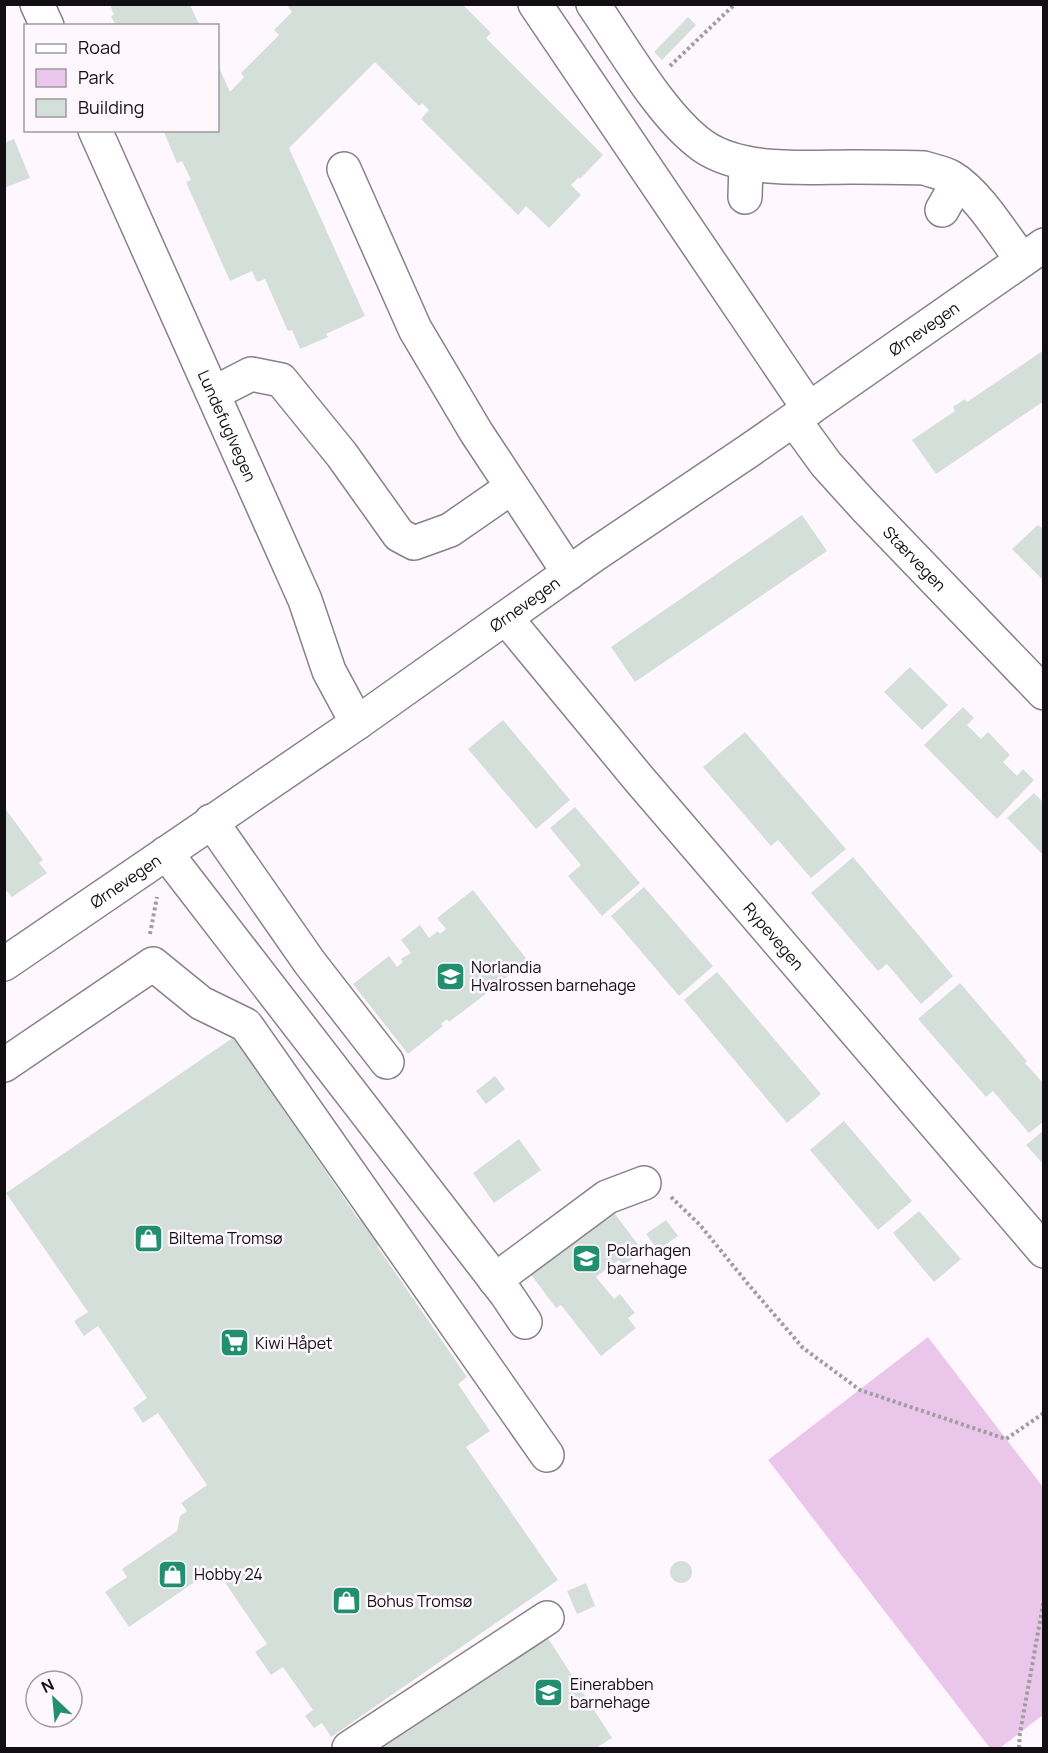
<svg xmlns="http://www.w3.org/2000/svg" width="1048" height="1753" font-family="Manrope,sans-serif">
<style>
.green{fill:#eac7ea}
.building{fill:#d4dfda}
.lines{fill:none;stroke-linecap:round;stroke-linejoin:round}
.minor-casing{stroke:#888188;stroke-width:36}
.path{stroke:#a19ca1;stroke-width:4;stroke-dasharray:3 3;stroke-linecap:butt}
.minor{stroke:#fff;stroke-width:33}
.labels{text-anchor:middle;stroke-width:5;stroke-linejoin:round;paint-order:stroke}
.street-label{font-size:16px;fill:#110f11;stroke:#fef7fe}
.poi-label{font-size:16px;fill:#110f11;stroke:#fef7fe;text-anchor:start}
</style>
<rect width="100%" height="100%" fill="#fef7fe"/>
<path class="green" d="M928,1337L1043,1487V1715L1000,1748H990L768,1460Z"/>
<path class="building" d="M286,4H462L491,33L486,38L603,155L580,179L579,177L571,185L581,195L549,228L526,206L518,215L421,119L429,110L422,103L419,106L375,62L289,148L365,316L326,334L328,337L300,349L292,330L288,331L265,279L257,282L252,271L230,281L186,182L191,180L182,161L177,163L163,130H218V65L230,92L244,77L241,73L279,35L274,30L292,12Z
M110,5H190L200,26H116L111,16L114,15Z
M688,17L696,25L662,60L654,52Z
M14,139L30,178L4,188V143Z
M1044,350V401L936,474L912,440L955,411L953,407L965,399L967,402Z
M802,515L827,551L635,682L611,647Z
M1038,525L1044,530V581L1012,549Z
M910,667L948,705L922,730L884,692Z
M963,707L974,718L967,725L981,739L988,732L1010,755L1003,762L1017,776L1023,769L1034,780L997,819L924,745Z
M503,720L570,800L536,829L468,749Z
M745,732L846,849L811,878L778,840L771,846L703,767Z
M1034,793L1044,803V856L1007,818Z
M4,807L43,860L39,863L47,873L12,897L4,888Z
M575,807L640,883L602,916L568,876L581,865L550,828Z
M853,857L953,976L921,1004L887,964L878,971L811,893Z
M644,887L713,966L679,996L611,916Z
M473,890L528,961L492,988L490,986L484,990L487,993L449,1022L447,1019L441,1024L443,1026L408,1054L353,984L389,956L397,967L403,962L401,959L411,953L401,940L420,925L429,938L438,931L440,934L446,929L437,918Z
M717,972L821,1094L787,1123L684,1000Z
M960,983L1027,1061L1025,1063L1044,1084V1121L1029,1133L993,1091L986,1097L918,1019Z
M234,1037L359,1220L370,1212L388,1239L377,1246L467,1377L458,1384L490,1431L466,1447L558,1580L331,1737L322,1723L314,1728L305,1716L313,1710L283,1667L271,1675L255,1652L267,1644L215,1568L129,1627L105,1592L127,1577L122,1569L177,1531L180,1516L187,1511L181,1503L207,1485L158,1413L143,1423L133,1408L147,1398L98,1326L84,1336L74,1321L88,1312L6,1193Z
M495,1076L505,1089L486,1104L476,1091Z
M844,1121L912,1201L878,1230L810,1150Z
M1044,1130V1165L1026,1145Z
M519,1139L541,1170L494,1203L473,1173Z
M919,1211L961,1259L934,1282L893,1233Z
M605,1213L609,1218L615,1214L643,1251L623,1266L619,1260L596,1277L614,1299L620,1294L635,1313L628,1318L636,1328L601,1356L561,1305L556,1308L529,1272Z
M666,1220L678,1236L658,1250L646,1234Z
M670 1572a11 11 0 1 1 22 0a11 11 0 1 1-22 0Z
M586,1583L595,1606L577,1614L567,1591Z
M548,1638L612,1738L596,1748H376Z"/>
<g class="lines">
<defs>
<g id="minor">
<path d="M37,4L47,26"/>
<path d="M535,4L809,409"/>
<path d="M593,4C622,46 662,117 703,146C742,173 806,167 851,167C875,167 900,167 924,168C933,171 944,173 951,177C979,194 1002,234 1022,260"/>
<path id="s1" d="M95,130L305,600L329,671L357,723"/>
<path d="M344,169L415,329L476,432L569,573"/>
<path d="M745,197L746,163"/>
<path d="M942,210L958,182"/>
<path d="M214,393L251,374L281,380L342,455L399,535L414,543L450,530L512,487"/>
<path id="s2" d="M794,420L826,464L865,507L1044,693"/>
<path id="s3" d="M506,618L639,779L1044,1251"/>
<path d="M211,821L310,963L387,1062"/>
<path d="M166,853L507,1295L525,1322"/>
<path id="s4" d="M4,964L357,723L594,555L750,450L1044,245"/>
<path d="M4,1065L153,964L201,1003L246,1025L547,1455"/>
<path d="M495,1280L607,1197L644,1183"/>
<path d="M349,1748L547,1618"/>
</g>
</defs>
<use href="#minor" class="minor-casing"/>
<path class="path" d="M670,66L735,4
M150,934L157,897
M671,1197L700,1225L748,1284L803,1348L860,1390L1006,1439L1044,1413
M1019,1748L1020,1733L1044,1599"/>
<use href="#minor" class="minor"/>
</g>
<defs>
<symbol id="school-square" viewBox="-11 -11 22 22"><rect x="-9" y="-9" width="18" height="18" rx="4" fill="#22906f" stroke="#fef7fe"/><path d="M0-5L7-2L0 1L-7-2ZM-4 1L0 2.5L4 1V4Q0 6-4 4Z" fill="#fff"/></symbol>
<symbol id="shop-square" viewBox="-11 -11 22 22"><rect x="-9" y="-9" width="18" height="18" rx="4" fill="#22906f" stroke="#fef7fe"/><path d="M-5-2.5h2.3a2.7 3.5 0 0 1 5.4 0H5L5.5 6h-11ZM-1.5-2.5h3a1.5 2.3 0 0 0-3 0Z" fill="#fff"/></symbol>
<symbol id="supermarket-square" viewBox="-11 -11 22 22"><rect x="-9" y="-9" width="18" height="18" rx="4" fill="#22906f" stroke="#fef7fe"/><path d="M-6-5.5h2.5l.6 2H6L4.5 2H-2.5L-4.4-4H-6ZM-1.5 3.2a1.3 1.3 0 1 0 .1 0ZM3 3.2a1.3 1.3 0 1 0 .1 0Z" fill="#fff"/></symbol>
</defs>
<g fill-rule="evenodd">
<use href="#school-square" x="434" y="960" width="33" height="33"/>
<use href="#shop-square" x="132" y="1222" width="33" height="33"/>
<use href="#school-square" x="570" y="1242" width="33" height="33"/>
<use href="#supermarket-square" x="218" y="1326" width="33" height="33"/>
<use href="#shop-square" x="156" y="1558" width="33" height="33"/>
<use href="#shop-square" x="330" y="1584" width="33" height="33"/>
<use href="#school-square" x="532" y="1676" width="33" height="33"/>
</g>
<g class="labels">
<g class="street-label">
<text dy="6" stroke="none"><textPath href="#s4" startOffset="1118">Ørnevegen</textPath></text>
<text dy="6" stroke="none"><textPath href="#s1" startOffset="324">Lundefuglvegen</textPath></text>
<text dy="6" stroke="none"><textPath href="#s2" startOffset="184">Stærvegen</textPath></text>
<text dy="6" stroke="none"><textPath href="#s4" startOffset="633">Ørnevegen</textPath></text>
<text dy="6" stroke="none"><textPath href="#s4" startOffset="147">Ørnevegen</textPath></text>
<text dy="6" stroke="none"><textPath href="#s3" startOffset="416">Rypevegen</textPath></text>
</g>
<g class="poi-label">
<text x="471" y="973">Norlandia<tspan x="471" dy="18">Hvalrossen barnehage</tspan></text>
<text x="169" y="1244">Biltema Tromsø</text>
<text x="607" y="1256">Polarhagen<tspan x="607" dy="18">barnehage</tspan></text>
<text x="255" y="1349">Kiwi Håpet</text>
<text x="194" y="1580">Hobby 24</text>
<text x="367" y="1607">Bohus Tromsø</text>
<text x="570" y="1690">Einerabben<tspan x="570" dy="18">barnehage</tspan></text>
</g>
</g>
<rect width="1048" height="1753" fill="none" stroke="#110f11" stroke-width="12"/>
<rect x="24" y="24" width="195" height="108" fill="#fef7fe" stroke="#9f9a9f" stroke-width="1.5"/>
<rect x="36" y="44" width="30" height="9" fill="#ffffff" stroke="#9f9a9f" stroke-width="1.5"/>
<text x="78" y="54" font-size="18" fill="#110f11">Road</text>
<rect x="36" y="69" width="30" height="18" fill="#eac7ea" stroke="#9f9a9f" stroke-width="1.5"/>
<text x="78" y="84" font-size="18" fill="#110f11">Park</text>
<rect x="36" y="99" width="30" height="18" fill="#d4dfda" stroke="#9f9a9f" stroke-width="1.5"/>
<text x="78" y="114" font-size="18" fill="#110f11">Building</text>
<g transform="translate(54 1699) rotate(334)"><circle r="28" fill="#fef7fe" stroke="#9f9a9f" stroke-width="1.5"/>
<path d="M0-4.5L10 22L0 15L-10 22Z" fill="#22906f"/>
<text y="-9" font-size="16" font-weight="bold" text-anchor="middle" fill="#110f11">N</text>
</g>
</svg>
